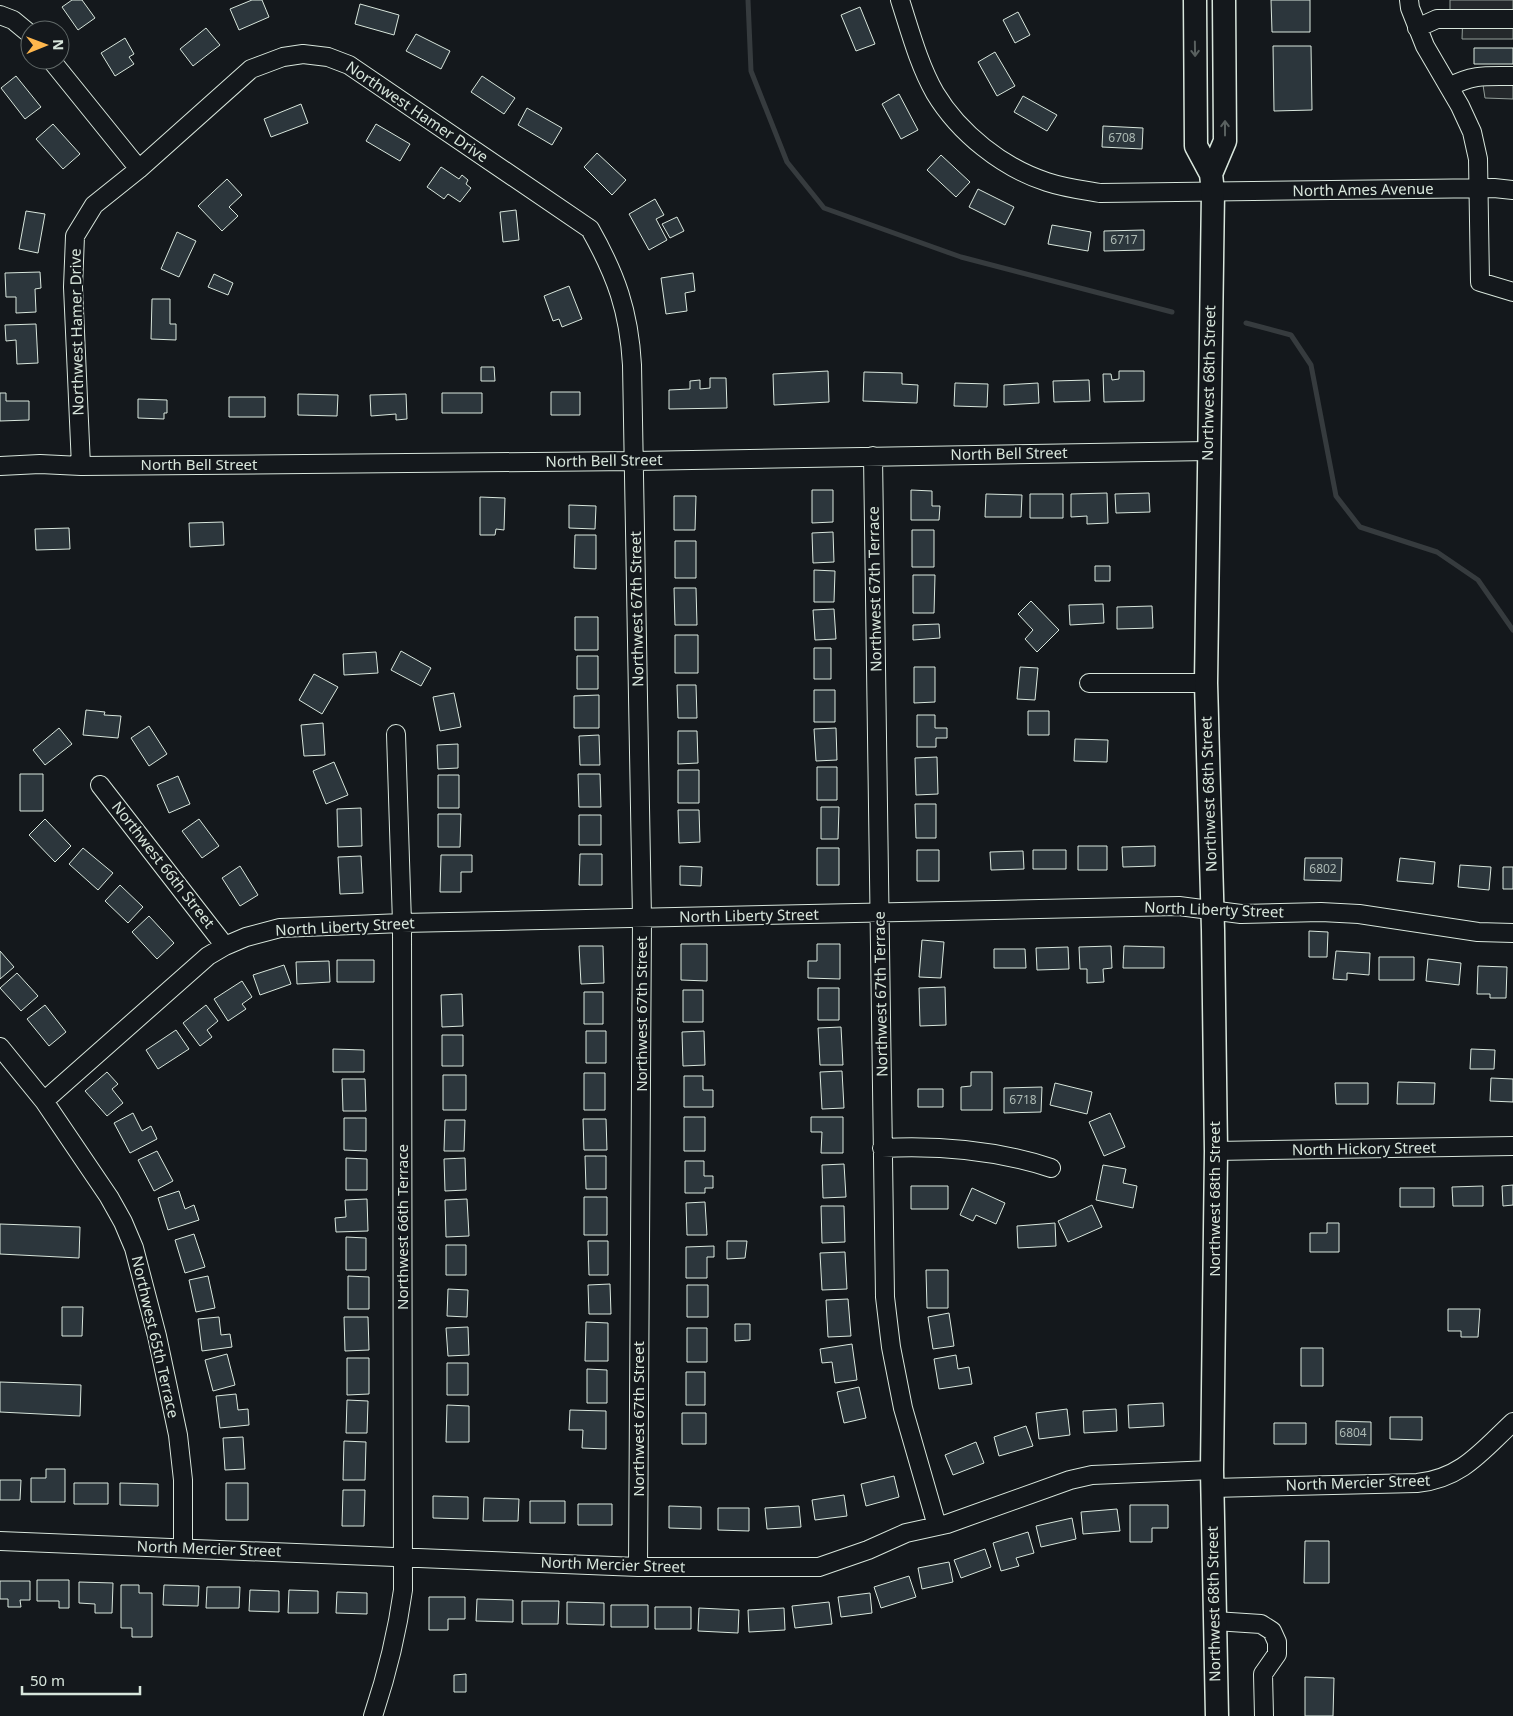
<svg xmlns="http://www.w3.org/2000/svg" width="1513" height="1716" font-family="'Noto Sans',sans-serif">
<style>
.parking{fill:#24282b;stroke:#939e99}
.lines{fill:none;stroke-linecap:round;stroke-linejoin:round}
.stream{stroke:#363b3e;stroke-width:5}
.building{fill:#2c363c;stroke:#d8e6dc}
.minor-casing{stroke:#d8e6dc;stroke-width:20}
.major-casing{stroke:#d8e6dc;stroke-width:25}
.minor{stroke:#14181c;stroke-width:18}
.major{stroke:#14181c;stroke-width:22}
.oneway{stroke:#59605f}
.labels{text-anchor:middle;stroke-width:4;stroke-linejoin:round;paint-order:stroke}
.number-label{font-size:12px;fill:#adbab4}
.street-label{font-size:15px;fill:#d8e6dc;stroke:#14181c}
</style>
<rect width="100%" height="100%" fill="#14181c"/>
<path class="parking" d="M1450,0H1513V39H1462L1463,12H1450Z
M1513,84V99L1485,98L1483,85Z"/>
<g class="lines">
<path class="stream" d="M748,0L751,71L787,162L824,208L961,257L1172,312
M1246,323L1291,335L1311,365L1336,496L1360,527L1437,552L1478,580L1513,630"/>
</g>
<path class="building" d="M72,0H82L95,18L78,30L62,7Z
M252,0H262L269,17L239,30L230,9Z
M1271,0H1310V32H1272Z
M360,4L399,15L394,35L355,24Z
M860,7L875,44L856,51L841,15Z
M1018,12L1030,35L1015,43L1003,20Z
M206,28L220,45L193,66L180,49Z
M416,34L450,51L441,69L406,51Z
M125,38L134,54L129,57L134,64L115,76L101,53Z
M1273,46H1311L1312,110L1274,111Z
M1474,48H1513V64H1474Z
M995,52L1015,86L997,96L978,62Z
M16,76L41,107L25,119L1,88Z
M482,76L515,98L504,114L471,92Z
M899,94L918,130L901,139L882,104Z
M1023,96L1057,115L1047,131L1014,112Z
M301,104L308,123L271,137L264,119Z
M527,108L562,128L552,145L518,125Z
M53,124L80,154L63,169L36,139Z
M376,124L410,144L400,161L366,141Z
M1103,126L1143,128L1142,149L1102,147Z
M597,153L626,180L612,195L584,167Z
M941,155L970,182L956,197L927,170Z
M441,167L459,179L462,175L468,180L466,184L471,188L460,202L448,194L444,199L427,187Z
M227,179L242,195L229,207L238,216L222,231L198,206Z
M978,189L1014,207L1005,225L969,207Z
M655,199L664,215L656,219L667,240L649,250L629,214Z
M516,210L519,240L503,242L500,212Z
M26,211L45,214L38,253L19,249Z
M677,217L684,231L670,238L662,224Z
M1052,225L1091,232L1088,251L1048,244Z
M1144,230V250L1104,251V231Z
M177,232L196,241L179,277L161,269Z
M40,272L41,288L35,289L36,312L16,313V297H6L5,273Z
M693,273L695,291L685,293L687,311L666,314L661,278Z
M214,274L233,283L228,295L208,287Z
M569,286L582,319L562,327L559,319L553,321L544,296Z
M152,299H170V324H176V340L151,339Z
M36,324L38,363L17,364L16,340L6,341L5,325Z
M481,367H494L495,381H481Z
M828,371L829,402L774,405L773,374Z
M1119,371H1144V401L1104,402L1103,374H1111L1112,380L1119,379Z
M864,372L902,373V384L918,385L917,403L863,401Z
M710,378H726L727,408L669,409V390L690,389V381L700,380V389L710,388Z
M1089,380L1090,401L1054,402L1053,381Z
M955,383L988,384L987,407L954,406Z
M1038,383L1039,403L1004,405V385Z
M551,392H580V415H551Z
M0,393H6V401H29V420L0,421Z
M442,393H482V413H442Z
M298,394L338,395L337,416L298,415Z
M406,394L407,419L396,420V414L371,416L370,395Z
M229,397H265V417H229Z
M138,399L167,400V413H164V419L138,418Z
M812,490H833V522L812,523Z
M911,490L932,491V506H940L939,520H911Z
M1107,493L1108,523L1087,524V516L1071,517V494Z
M1149,493L1150,512L1116,513L1115,494Z
M986,494L1022,495L1021,517H985Z
M1030,494H1063V518H1030Z
M674,496H696L695,530H674Z
M480,497L505,498L504,530L496,529L495,535H480Z
M569,505L596,506L595,529L569,528Z
M223,522L224,545L190,547L189,523Z
M69,528L70,549L36,550L35,529Z
M912,530H934V567H912Z
M833,532L834,562L813,563L812,533Z
M575,535H596V569L574,568Z
M675,541H696V578H675Z
M1095,566H1110V581H1095Z
M814,570L835,571L834,602H814Z
M913,575H935L934,613H913Z
M674,588H696L697,625H675Z
M1031,601L1059,630L1037,652L1025,639L1033,630L1018,614Z
M1103,604L1104,623L1070,625L1069,605Z
M1152,606L1153,628L1117,629V607Z
M834,609L836,639L815,640L813,610Z
M575,617H598V650H575Z
M939,624L940,638L913,640V625Z
M675,635H698V673H675Z
M814,648H831V679H814Z
M401,651L431,668L421,686L391,670Z
M376,652L378,673L344,675L343,654Z
M577,656H598V689H577Z
M914,667H935V702L914,703Z
M1020,667L1038,668L1035,700L1017,699Z
M314,674L338,687L322,714L299,700Z
M677,685H696L697,718H678Z
M814,690H835V722H814Z
M454,693L461,727L440,731L433,697Z
M599,695V728H574V696Z
M86,710L105,712L104,715L121,716L118,738L83,735Z
M1028,711H1049V735H1028Z
M917,715H935V728H947V738H936V747H917Z
M323,723L325,755L304,756L301,725Z
M149,726L167,754L149,766L131,738Z
M59,728L72,744L45,765L33,750Z
M836,728L837,760L816,761L814,729Z
M678,731H697L698,763L678,764Z
M599,735L600,765H580L579,736Z
M1075,739L1108,740L1107,762L1074,761Z
M458,744V768L438,769L437,745Z
M937,757L938,794L916,795L915,758Z
M334,762L348,795L326,804L313,771Z
M817,767H837V800H817Z
M678,770H699V803H678Z
M20,774H43V811H20Z
M578,774H600L601,807H579Z
M438,775H459V808H438Z
M178,776L190,804L169,813L157,785Z
M915,804H936V838H916Z
M821,807H839L838,839H821Z
M361,808L362,846L338,847L337,809Z
M678,810H699L700,842L679,843Z
M438,814H461L460,847H438Z
M579,815H601V845H579Z
M45,819L71,846L55,862L29,835Z
M199,819L219,846L202,858L182,831Z
M1078,846H1107V870H1078Z
M1155,846V866L1123,867L1122,847Z
M83,848L113,873L98,890L69,864Z
M817,848H839V885H817Z
M917,850H939V881H917Z
M1033,850H1066V869H1033Z
M1023,851L1024,869L991,870L990,852Z
M580,854H602V885H579Z
M441,855H472V872H461V892H440Z
M361,856L363,893L340,894L338,857Z
M1305,858H1342L1341,881L1304,880Z
M1400,858L1435,862L1433,884L1397,881Z
M1460,865L1491,867L1489,890L1458,887Z
M240,866L258,895L240,906L222,878Z
M680,866L702,867L701,886L680,885Z
M1503,867H1513V889H1503Z
M120,885L143,907L128,923L105,901Z
M149,916L174,943L157,959L132,932Z
M1309,931L1328,932L1327,957H1309Z
M922,940L944,942L941,978L919,977Z
M681,944H707V981L681,980Z
M817,944H840V979L808,978V961H817Z
M579,946H603L604,983L581,984Z
M1111,946L1112,968L1103,969L1104,982L1087,983V969H1080L1079,947Z
M1124,946L1164,947V968H1123Z
M1068,947L1069,969L1037,970L1036,948Z
M994,949H1025L1026,968H994Z
M0,951L14,967L0,979Z
M1336,951L1370,953L1369,975L1347,973V980L1333,979Z
M1379,957H1414V980H1379Z
M1428,959L1461,963L1459,985L1426,981Z
M337,960H374V982H337Z
M329,961L330,982L297,984L296,962Z
M284,965L291,984L260,995L253,975Z
M1478,966L1507,967L1506,998H1490V994H1477Z
M17,973L38,996L21,1011L0,988Z
M242,981L252,997L242,1004L246,1009L228,1021L214,999Z
M945,987L946,1025L920,1026L919,988Z
M818,988H839V1020H818Z
M683,990H703V1022H683Z
M584,992H603V1024H584Z
M462,994L463,1026L442,1027L441,995Z
M45,1005L66,1032L49,1046L27,1019Z
M206,1005L218,1021L207,1030L212,1037L200,1046L183,1023Z
M841,1027L843,1065H820L818,1028Z
M176,1030L189,1049L158,1069L146,1050Z
M586,1031H606V1063H586Z
M704,1031L705,1065L683,1066L682,1032Z
M442,1035H463V1066H442Z
M333,1049L364,1050V1072H333Z
M1471,1049L1495,1050L1494,1069H1470Z
M842,1071L844,1108L822,1109L820,1072Z
M107,1072L118,1084L112,1089L123,1103L107,1116L85,1091Z
M971,1072H992V1110H961V1087L971,1086Z
M584,1073H605V1110H584Z
M443,1075H466V1110H443Z
M684,1076H703V1090H713V1107H684Z
M1491,1078L1513,1079V1102L1490,1101Z
M342,1079H365L366,1111H343Z
M1398,1082L1435,1083L1434,1104H1397Z
M1055,1083L1092,1092L1087,1114L1050,1105Z
M1335,1083H1368V1104H1336Z
M1042,1087L1041,1112L1004,1113V1088Z
M918,1089H943V1107H918Z
M133,1113L142,1131L151,1126L157,1139L130,1153L114,1123Z
M1110,1113L1125,1147L1104,1156L1089,1122Z
M684,1117H705V1151H684Z
M811,1117H843V1153H821L822,1132H811Z
M344,1118H366V1151L344,1150Z
M583,1119H606L607,1150H584Z
M445,1120H465L464,1151H444Z
M157,1151L173,1181L154,1191L138,1160Z
M585,1156H606V1189H586Z
M346,1158L367,1159V1190H346Z
M465,1158L466,1190L445,1191L444,1159Z
M685,1161H704V1176H713V1188H705V1193H685Z
M844,1164L846,1197L823,1198L822,1165Z
M1103,1165L1126,1169L1123,1183L1137,1186L1133,1208L1096,1200Z
M1513,1185V1205L1503,1206L1502,1186Z
M911,1186H948V1209H911Z
M1483,1186V1206H1453L1452,1187Z
M972,1188L1005,1203L996,1224L976,1215L973,1221L960,1215Z
M1400,1188H1434V1207H1400Z
M179,1191L185,1209L194,1205L199,1220L168,1230L158,1198Z
M584,1197H607V1235H584Z
M367,1199L368,1231L336,1232L335,1218L346,1217L345,1200Z
M467,1199L469,1236L446,1237L445,1200Z
M705,1202L707,1235H687L686,1203Z
M1092,1205L1102,1227L1068,1242L1058,1221Z
M821,1206H844L845,1242L822,1243Z
M1055,1223L1056,1246L1018,1248L1017,1226Z
M1327,1223H1339V1252H1310V1233H1327Z
M0,1224L80,1227L79,1258L0,1254Z
M194,1234L205,1267L185,1273L175,1240Z
M346,1237L366,1238V1270H346Z
M588,1241H608V1275H589Z
M727,1241H747L745,1258L727,1259Z
M446,1245H466V1275H446Z
M714,1246V1257H707V1278H686V1247Z
M845,1252L847,1289L822,1290L820,1253Z
M926,1270H948V1308H927Z
M208,1276L215,1308L196,1312L189,1280Z
M348,1276L369,1277V1309H348Z
M610,1284L611,1314H589L588,1285Z
M687,1285H708V1317H687Z
M448,1289L468,1290L467,1317L447,1316Z
M848,1299L851,1336L828,1337L826,1300Z
M62,1307H83L82,1336H62Z
M1448,1309H1480L1478,1337H1461V1331H1448Z
M949,1313L954,1346L933,1349L928,1317Z
M219,1317L221,1335L230,1334L232,1347L202,1351L198,1319Z
M344,1317H368L369,1350L345,1351Z
M586,1322L608,1323V1361H585Z
M735,1324H750V1340L735,1341Z
M468,1327L469,1355L448,1356L446,1328Z
M687,1328H707V1362H687Z
M852,1344L857,1380L835,1383L832,1362L822,1363L820,1349Z
M1301,1348H1323V1386H1301Z
M227,1354L235,1385L213,1391L205,1360Z
M956,1355L958,1369L969,1367L972,1384L939,1389L934,1359Z
M347,1358H369V1394L347,1395Z
M447,1363H468V1395H447Z
M587,1369L607,1370V1403H587Z
M686,1372H705V1405H686Z
M0,1382L81,1385L80,1416L0,1412Z
M859,1387L866,1418L844,1423L837,1392Z
M236,1394L238,1410L248,1409L249,1425L220,1428L216,1396Z
M347,1400L368,1401L367,1433H346Z
M1163,1403L1164,1426L1129,1428L1128,1405Z
M447,1405L469,1406V1442H446Z
M1067,1409L1070,1435L1039,1439L1036,1413Z
M1116,1409L1117,1431L1084,1433L1083,1411Z
M570,1410L606,1411V1449L582,1448L583,1430H569Z
M682,1413H706V1444H682Z
M1390,1417H1422V1440L1390,1439Z
M1336,1421L1371,1422V1445L1336,1444Z
M1274,1423H1306V1444H1274Z
M1026,1426L1033,1446L999,1456L994,1437Z
M243,1437L245,1469L225,1470L223,1438Z
M344,1441L366,1442L365,1480H343Z
M976,1442L984,1463L953,1475L945,1455Z
M46,1469H65V1502H31V1478H46Z
M894,1476L899,1497L866,1506L861,1484Z
M0,1480H21L20,1500H0Z
M74,1483H108V1504H74Z
M120,1483L158,1484V1506L120,1505Z
M226,1483H248V1520H226Z
M343,1490H365L364,1526H342Z
M844,1495L847,1516L815,1520L812,1500Z
M433,1496L468,1497V1519L433,1518Z
M484,1498L519,1499L518,1521H483Z
M530,1501H565V1523H530Z
M578,1504H612V1525H578Z
M1130,1505H1168V1528H1152V1542H1130Z
M669,1506L701,1507V1529L669,1528Z
M799,1506L801,1527L767,1529L765,1508Z
M718,1508H749V1531L718,1530Z
M1117,1509L1120,1531L1083,1534L1081,1512Z
M1072,1518L1076,1539L1041,1547L1036,1526Z
M1028,1532L1034,1553L1016,1558L1019,1566L1001,1571L993,1543Z
M1305,1541H1329V1583H1304Z
M985,1549L991,1567L961,1578L954,1560Z
M949,1562L953,1582L922,1589L918,1568Z
M909,1576L916,1597L881,1608L874,1587Z
M37,1580H69V1608H59V1601H37Z
M0,1581H30V1600H20L21,1607H8V1599H0Z
M79,1582L113,1583L112,1613H95V1604L79,1603Z
M121,1585H139V1593H152V1637H132V1628H121Z
M164,1585L199,1586L198,1606L163,1605Z
M207,1587H240L239,1608H206Z
M250,1590L279,1591V1612L249,1611Z
M289,1590L318,1591V1613H288Z
M337,1592L367,1593V1614L336,1613Z
M870,1593L872,1613L841,1617L838,1597Z
M429,1597H465V1619H448V1630H429Z
M477,1599L513,1600V1622L476,1621Z
M522,1601H559L558,1624H522Z
M567,1602L604,1603V1625L567,1624Z
M829,1602L832,1624L795,1628L792,1606Z
M611,1605H648V1627H611Z
M655,1607H691V1629H655Z
M699,1608L739,1610L738,1633L698,1631Z
M784,1608L785,1630L749,1632L748,1610Z
M466,1674V1692H454V1675Z
M1305,1677L1334,1678L1333,1716H1305Z"/>
<g class="lines">
<defs>
<path id="minor" d="M900,0C910,31 919,65 935,93C959,133 1003,168 1047,182C1065,188 1082,190 1100,193L1494,188L1513,190
M1409,0L1410,8L1425,46L1460,106L1472,132L1478,159L1480,282L1513,292
M0,15L13,20L30,34
M1417,28L1437,19H1513
M51,60L139,169
M1449,87C1473,74 1487,76 1513,76
M873,456L885,1297L891,1347L903,1408L937,1526
M0,466L40,464L81,466L634,461L1208,451
M81,466L73,287L75,236L94,205L139,169L251,69L283,57L303,54L328,57L349,65L590,229C616,275 629,311 632,365L642,918L638,1567
M1089,683H1206
M100,785L225,946
M0,1047L44,1101L109,1197L123,1222L134,1248L157,1336L178,1435L183,1480V1548
M44,1101L208,956L225,946L246,937L280,928L402,923L1179,906L1241,914L1321,912L1359,914L1478,932L1513,933
M882,1148C940,1145 996,1150 1051,1168
M1216,1151L1513,1146
M1212,1488L1417,1483C1461,1479 1482,1451 1513,1422
M0,1541L638,1567H819L868,1550L906,1533L947,1524L1070,1480L1092,1475L1212,1470
M1215,1621L1261,1624L1272,1631L1277,1642V1654L1263,1674L1264,1716
M373,1716C387,1674 397,1634 403,1590L402,923L396,734"/>
<path id="major" d="M1195,0L1196,146L1211,174L1213,192L1206,683L1213,930L1216,1151L1212,1470L1217,1716
M1211,174L1225,141L1224,0"/>
</defs>
<use href="#minor" class="minor-casing"/>
<use href="#major" class="major-casing"/>
<use href="#minor" class="minor"/>
<use href="#major" class="major"/>
</g>
<defs><path id="oneway-shaft" d="M-6 0H5M1.5-3L5.5 0L1.5 3" fill="none" stroke-width="1.6" stroke-linecap="round" stroke-linejoin="round" transform="scale(1.25)"/></defs>
<g class="oneway">
<use href="#oneway-shaft" transform="translate(1195 49) rotate(89)"/>
<use href="#oneway-shaft" transform="translate(1225 128) rotate(-90)"/>
</g>
<g class="labels">
<g class="number-label">
<text x="1122" y="142">6708</text>
<text x="1124" y="244">6717</text>
<text x="1323" y="873">6802</text>
<text x="1023" y="1104">6718</text>
<text x="1353" y="1437">6804</text>
</g>
<g class="street-label">
<text transform="translate(417 112) rotate(34)" y="5">Northwest Hamer Drive</text>
<text transform="translate(1363 190) rotate(-1)" y="5">North Ames Avenue</text>
<text transform="translate(77 332) rotate(-91)" y="5">Northwest Hamer Drive</text>
<text transform="translate(1209 383) rotate(-89)" y="5">Northwest 68th Street</text>
<text transform="translate(1009 454) rotate(-1)" y="5">North Bell Street</text>
<text transform="translate(604 461) rotate(-1)" y="5">North Bell Street</text>
<text x="199" y="470">North Bell Street</text>
<text transform="translate(875 589) rotate(-91)" y="5">Northwest 67th Terrace</text>
<text transform="translate(637 609) rotate(-91)" y="5">Northwest 67th Street</text>
<text transform="translate(1209 794) rotate(-92)" y="5">Northwest 68th Street</text>
<text transform="translate(163 865) rotate(52)" y="5">Northwest 66th Street</text>
<text transform="translate(1214 910) rotate(2)" y="5">North Liberty Street</text>
<text transform="translate(749 916) rotate(-1)" y="5">North Liberty Street</text>
<text transform="translate(345 927) rotate(-3)" y="5">North Liberty Street</text>
<text transform="translate(881 994) rotate(-91)" y="5">Northwest 67th Terrace</text>
<text transform="translate(642 1014) rotate(-90)" y="5">Northwest 67th Street</text>
<text transform="translate(1364 1149) rotate(-1)" y="5">North Hickory Street</text>
<text transform="translate(1215 1199) rotate(-90)" y="5">Northwest 68th Street</text>
<text transform="translate(403 1227) rotate(-90)" y="5">Northwest 66th Terrace</text>
<text transform="translate(155 1337) rotate(77)" y="5">Northwest 65th Terrace</text>
<text transform="translate(639 1419) rotate(-90)" y="5">Northwest 67th Street</text>
<text transform="translate(1358 1483) rotate(-2)" y="5">North Mercier Street</text>
<text transform="translate(209 1549) rotate(2)" y="5">North Mercier Street</text>
<text transform="translate(613 1565) rotate(2)" y="5">North Mercier Street</text>
<text transform="translate(1214 1604) rotate(-91)" y="5">Northwest 68th Street</text>
</g>
</g>
<g transform="translate(45 45) rotate(89)"><circle r="24" fill="#14181c" stroke="#626a69"/>
<path d="M0-4L9 19L0 12L-9 19Z" fill="#ffb74d"/>
<text y="-8" font-size="14" font-weight="bold" text-anchor="middle" fill="#d8e6dc">N</text>
</g>
<path d="M22 1686v8h118v-8" fill="none" stroke="#d8e6dc" stroke-width="2.5"/>
<text x="30" y="1686" font-size="15" fill="#d8e6dc" stroke="#14181c" stroke-width="4" paint-order="stroke">50 m</text>
</svg>
